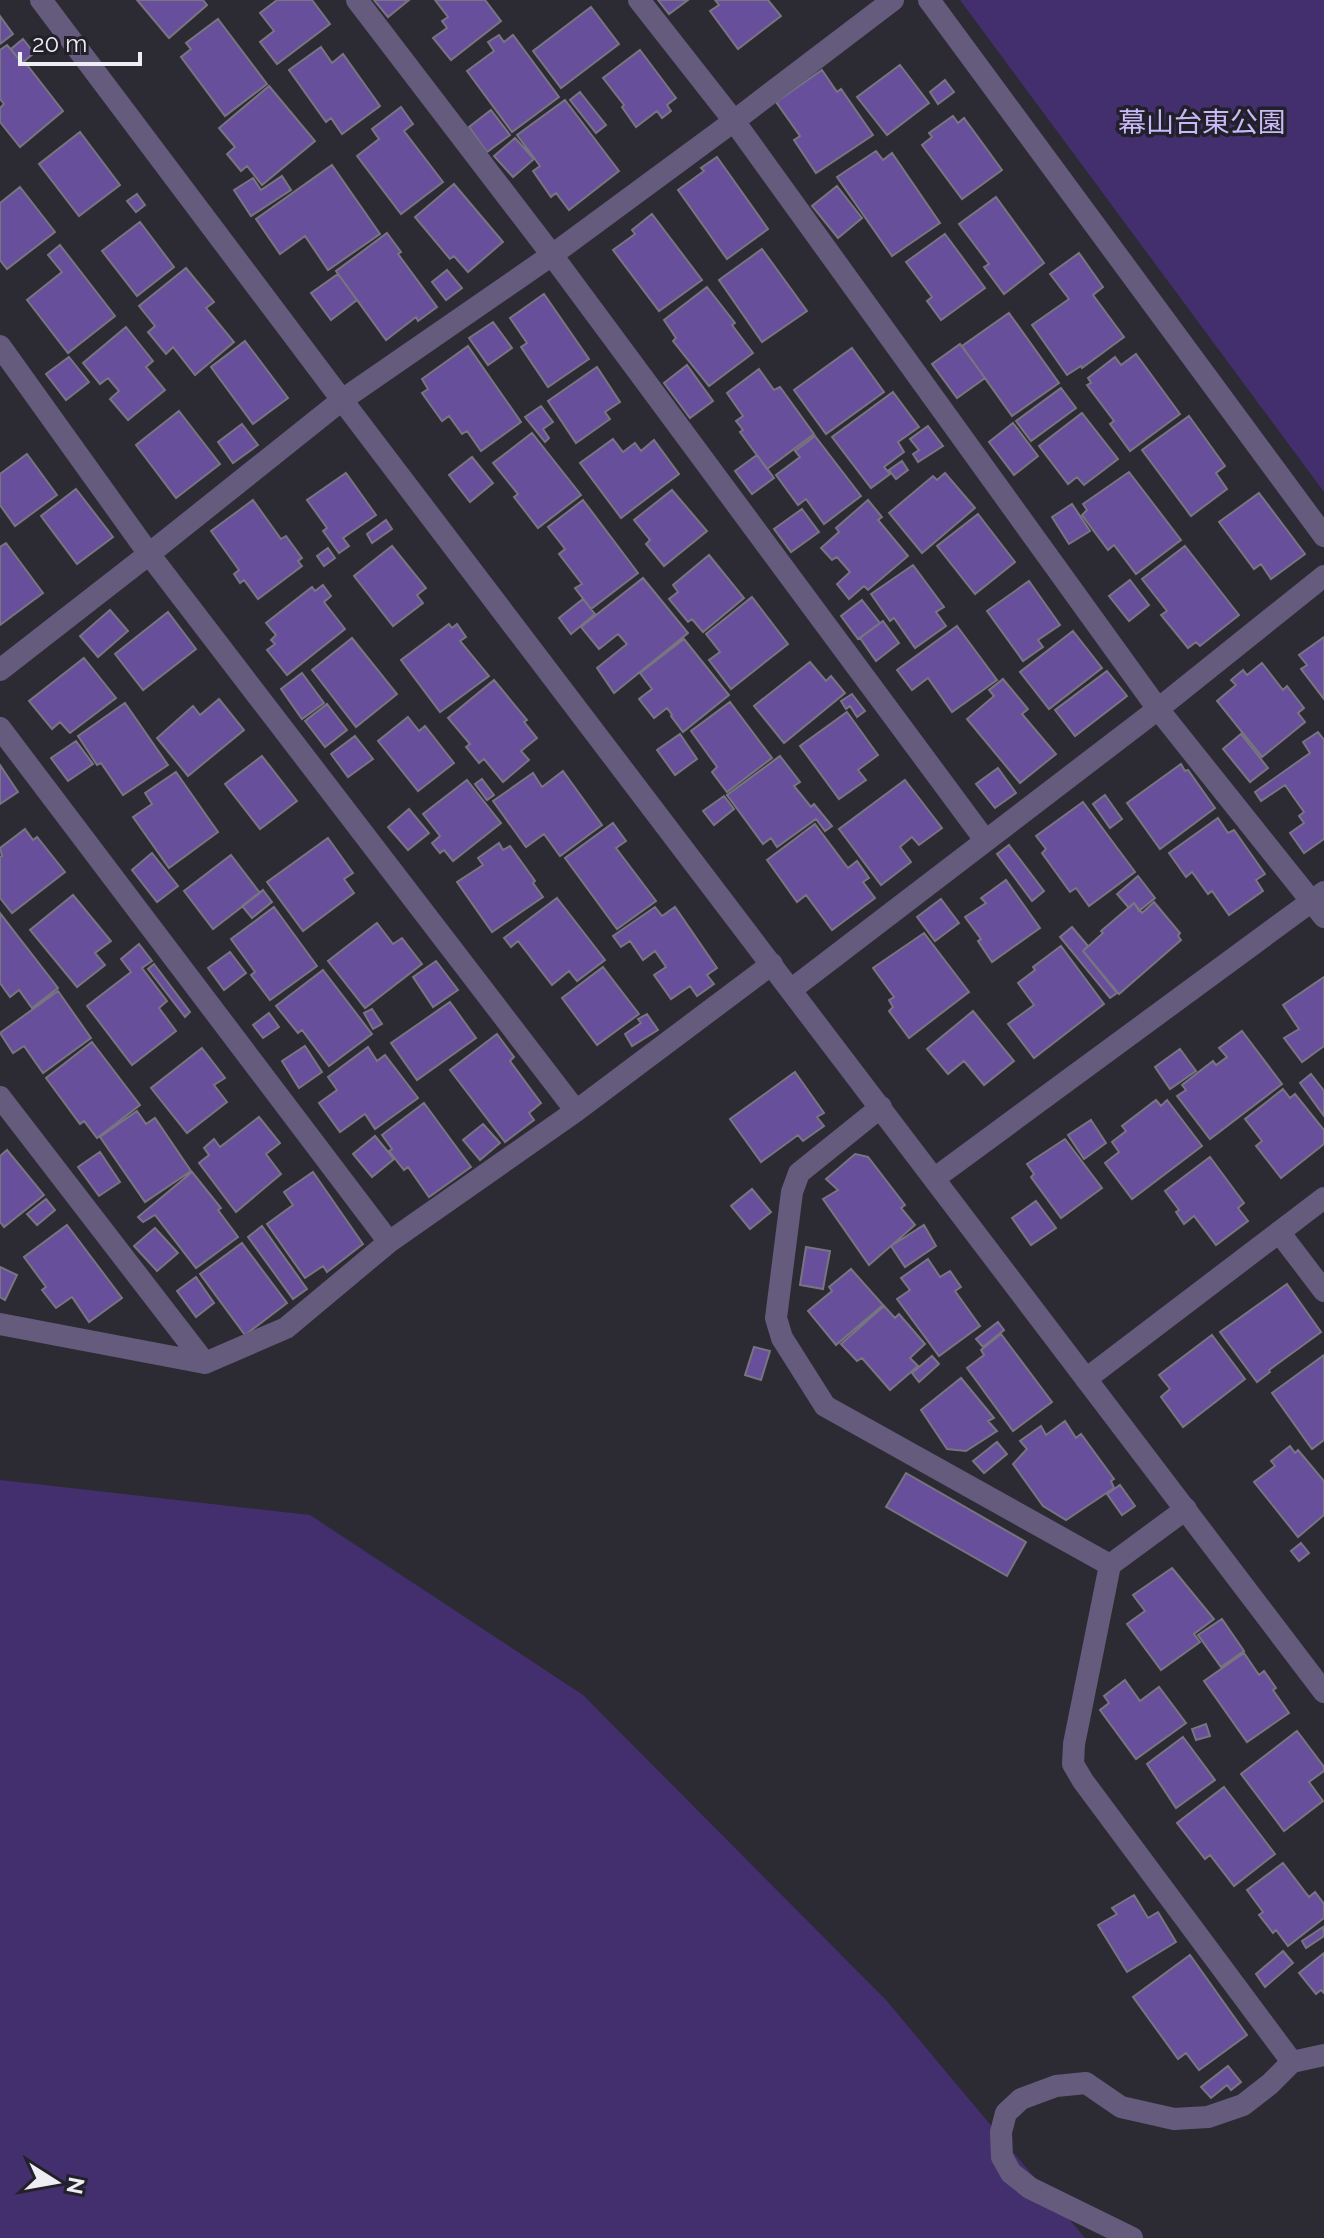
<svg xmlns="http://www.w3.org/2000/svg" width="1324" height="2238" font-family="Raleway,'Noto Sans JP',sans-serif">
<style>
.green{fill:#442f6e}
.building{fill:#674f9b;stroke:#787580;stroke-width:2}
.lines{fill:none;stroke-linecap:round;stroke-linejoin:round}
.minor{stroke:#655c7d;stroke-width:22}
.tertiary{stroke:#655c7d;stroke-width:22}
.labels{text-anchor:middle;stroke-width:7;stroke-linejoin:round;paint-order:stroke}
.park-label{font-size:28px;fill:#cab9f8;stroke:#222029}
</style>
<rect width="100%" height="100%" fill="#2c2a33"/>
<path class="green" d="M960,0H1324V492Z
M0,1480L310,1515L583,1695L886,2000L1085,2238H0Z"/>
<path class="building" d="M137,0H203L207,5L169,38Z
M277,0H312L330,24L277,64L260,42L274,31L260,13Z
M374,0H409L388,17Z
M435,0H485L501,21L451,60L433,38L447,28L442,21L448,17Z
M658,0H688L669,14Z
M715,0H768L781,16L738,49L710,11L719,5Z
M591,7L619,44L561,88L533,51Z
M0,16L13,34L0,44Z
M218,19L267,84L225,116L181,57L191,49L186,43Z
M499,35L504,42L513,35L559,97L512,132L467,71L494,51L488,42Z
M23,39L34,53L22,63L11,49Z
M7,45L22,63L24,61L63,111L20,147L0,122V108L4,104L0,99V50Z
M321,47L332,63L343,54L380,106L342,134L331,118L326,122L289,70Z
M640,50L676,98L667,105L671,111L662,118L657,111L636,127L622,107L624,105L603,78Z
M900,65L929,103L887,135L857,97Z
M822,70L837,92L841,89L873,135L816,173L794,140L800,136L776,102Z
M945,80L954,92L938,104L930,92Z
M269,86L315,141L262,185L247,166L241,171L227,154L235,147L219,128Z
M580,92L606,125L596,133L570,100Z
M565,100L619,171L569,210L556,193L551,197L533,171L540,166L517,135Z
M401,107L413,124L404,131L443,182L401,214L357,156L379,139L372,129Z
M491,110L510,135L487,152L469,127Z
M953,116L958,123L964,118L1002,170L962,199L922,145L932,137L929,133Z
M80,132L120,185L79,216L39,164Z
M515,138L534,159L513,177L494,156Z
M876,151L883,160L892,153L940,223L892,256L837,177Z
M717,157L768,229L727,259L678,190L704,171L701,168Z
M332,165L380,234L328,270L305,236L280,254L256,219Z
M282,176L291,190L251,216L234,190L253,178L261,190Z
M454,184L503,242L468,272L454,256L450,259L415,217Z
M837,186L862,218L838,238L812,206Z
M20,187L55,232L7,269L0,260V203Z
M137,194L145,205L136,212L127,201Z
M996,197L1044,263L1004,294L984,267L989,264L959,224Z
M652,214L702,280L659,311L613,250L635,234L632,230Z
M140,222L174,267L137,296L102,251Z
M387,233L401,252L398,254L437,307L418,321L416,317L386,340L336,271Z
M945,234L985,288L941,320L927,301L932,297L906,262Z
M60,245L115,316L68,353L27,300L62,272L48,255Z
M762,249L807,311L762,342L719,280Z
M1079,253L1103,287L1093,295L1124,337L1082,368L1081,366L1067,375L1032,325L1069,299L1050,274Z
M186,268L214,302L206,308L234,342L195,375L173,347L166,354L148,332L155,326L139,306Z
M447,270L462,288L446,300L432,282Z
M338,274L357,300L331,320L311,293Z
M707,287L735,323L732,325L753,353L709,386L673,341L676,338L664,320Z
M544,294L589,359L548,387L521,347L527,343L510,318Z
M1009,313L1059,383L1012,416L962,346Z
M493,322L512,348L488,365L469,338Z
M126,327L153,361L146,367L165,390L128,420L110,399L119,391L108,378L100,384L83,363Z
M245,341L288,398L253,424L211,367Z
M960,344L985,378L957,398L932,364Z
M468,346L521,422L481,451L467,431L462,434L449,416L442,421L422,393L428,389L422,379Z
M852,348L884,392L826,434L794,390Z
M1136,354L1180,414L1130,451L1110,424L1114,421L1087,385L1091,383L1088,378L1115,357L1121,365Z
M69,357L89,382L66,400L46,374Z
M687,365L713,401L690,418L664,383Z
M597,367L620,402L605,412L610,419L576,443L548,401Z
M759,369L774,390L780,387L814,434L767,469L740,432L743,430L736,421L743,416L727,393Z
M1061,388L1076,408L1031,441L1016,421Z
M893,392L919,427L898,442L904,452L884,467L890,474L871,488L832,437Z
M541,406L553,422L543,429L549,438L545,442L525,417Z
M179,411L220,464L176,498L136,445Z
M1082,413L1118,459L1084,485L1077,477L1068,484L1039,446Z
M1189,416L1225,466L1216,473L1227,489L1191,516L1142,450Z
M1013,423L1038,456L1014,475L989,442Z
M242,424L258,445L233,463L218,442Z
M928,426L943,446L918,462L913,454L919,450L910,439Z
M532,433L581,495L538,528L514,497L518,494L493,463Z
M815,436L861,496L824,524L806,499L798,505L776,475L800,457L795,451Z
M613,439L623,452L635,443L641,451L654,440L679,474L621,518L580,463Z
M27,454L57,495L15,526L0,505V474Z
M757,455L774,478L752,494L735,471Z
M472,457L493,483L470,502L449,475Z
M902,461L908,470L896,479L889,470Z
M1129,472L1181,540L1136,574L1114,545L1108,550L1082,515L1087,510L1083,504Z
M346,473L376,515L343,538L349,546L339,553L323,531L327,528L307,500Z
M945,473L975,508L922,553L889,513L933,476L937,480Z
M76,489L113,537L77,564L41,516Z
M672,490L707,531L664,566L646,544L650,540L634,520Z
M1259,493L1305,554L1271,579L1261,564L1254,569L1219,522Z
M253,500L281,539L286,536L302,558L298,561L302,566L258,599L244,580L240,583L234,574L239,570L211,531Z
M583,500L638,573L591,609L575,588L582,584L559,554L565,549L548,527Z
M868,500L882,517L878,520L908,556L868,590L864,586L849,599L837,584L850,572L837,557L832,560L821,548L839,532L836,528Z
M1072,504L1090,531L1069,544L1052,517Z
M802,509L819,532L791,552L774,529Z
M978,514L1015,562L975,594L937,546Z
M386,520L392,529L372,543L367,534Z
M6,543L43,593L0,625V547Z
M392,546L426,588L417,595L423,603L393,626L354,576Z
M1185,546L1239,615L1200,646L1196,642L1188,648L1161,615L1167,611L1142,579Z
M328,548L335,558L324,566L317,556Z
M709,555L744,598L703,632L692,619L688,622L669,599L678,592L673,585Z
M913,565L944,607L936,612L946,626L915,648L894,618L890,621L871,594Z
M643,578L688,633L614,693L597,668L627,644L618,634L599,649L581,627Z
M1130,580L1149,605L1129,621L1109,596Z
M1029,581L1060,625L1038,640L1043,647L1023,661L987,611Z
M323,585L331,596L324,602L345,629L287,675L267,650L275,644L271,640L276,635L266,623L312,587L315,591Z
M752,597L788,644L731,689L709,660L720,652L706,634Z
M583,599L595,614L571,634L559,618Z
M862,600L880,623L858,639L841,616Z
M110,610L128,631L98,657L80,636Z
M168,612L196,649L143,690L115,654Z
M883,621L899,643L876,661L860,638Z
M449,624L452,628L457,624L466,637L460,641L489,676L440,712L401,660Z
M957,626L997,680L952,712L928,678L912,690L897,670Z
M1073,631L1102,668L1049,709L1020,672Z
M1324,637V699L1301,669L1307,665L1299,655Z
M352,638L397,694L356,727L312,670Z
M684,639L729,695L683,732L671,716L672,715L667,708L654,718L639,699L652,689L640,673Z
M84,658L116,698L70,733L60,722L52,729L29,701Z
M810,662L826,681L831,676L845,693L784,743L754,706Z
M1262,663L1283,690L1287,686L1304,708L1298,713L1305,722L1262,757L1217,701L1236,685L1231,680L1243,670L1247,675Z
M1107,671L1127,696L1075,736L1055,710Z
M302,673L324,703L302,719L281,689Z
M1003,679L1028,709L1022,714L1056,754L1020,783L967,719L994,696L989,690Z
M494,680L527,720L524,722L537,738L521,751L529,760L503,782L484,759L479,763L466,747L470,744L448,718Z
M852,694L865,711L857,717L850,706L846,709L841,701Z
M219,699L244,730L188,776L157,738L193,706L200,715Z
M730,702L772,758L727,792L712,772L717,767L691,731Z
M125,703L168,765L123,795L101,763L97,765L78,736Z
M327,704L347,730L325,747L305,721Z
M847,712L878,755L858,770L866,780L839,799L800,746Z
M408,717L419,731L425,726L454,763L418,791L378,741Z
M1318,732L1324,740V839L1304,853L1290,833L1304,823L1299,816L1304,812L1285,785L1261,801L1255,792L1310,753L1303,742Z
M680,734L697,759L675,775L657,750Z
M1241,734L1268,768L1250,782L1223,749Z
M355,736L373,759L348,777L331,754Z
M76,741L93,764L68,781L51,758Z
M262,756L297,801L260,829L225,784Z
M780,756L800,782L794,786L811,807L814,804L832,826L825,831L816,819L777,847L771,838L763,844L727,795Z
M1181,764L1185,771L1188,770L1215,808L1160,849L1127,803Z
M0,765L18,792L0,804Z
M998,768L1016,793L995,808L976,784Z
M563,771L602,825L560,856L544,834L526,847L493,801L533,773L542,787Z
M176,772L218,832L169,868L133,817L152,804L145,793Z
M482,779L494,795L487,800L475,784Z
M467,780L501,823L453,861L444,850L440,853L432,843L440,836L423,814Z
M905,780L942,828L919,845L912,837L900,847L911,862L881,885L839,829Z
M1105,795L1122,819L1110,828L1093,804Z
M724,796L734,809L714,825L703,811Z
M1083,802L1135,872L1089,906L1076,888L1070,892L1042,853L1046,849L1036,836Z
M409,809L429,833L408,850L388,827Z
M1218,818L1228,833L1234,830L1265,874L1256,880L1263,891L1229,915L1212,891L1208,894L1192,872L1186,877L1169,853Z
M613,823L626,841L616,848L656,901L617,929L565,858Z
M815,824L848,868L857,861L869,878L863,882L875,898L832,930L806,895L797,902L767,860Z
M25,829L33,840L37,837L65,872L12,913L0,898V857L2,856L0,848Z
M328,838L353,873L344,879L354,893L303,931L267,882Z
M499,843L503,850L510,846L535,881L533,883L543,897L492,932L457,882L483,865L478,858Z
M1009,845L1044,891L1032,901L997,854Z
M152,853L178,886L157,902L132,870Z
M231,855L260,893L213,929L184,891Z
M1138,876L1155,898L1139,911L1134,903L1129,908L1117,894Z
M1006,880L1040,928L992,962L978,941L981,939L965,917L986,903L981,898Z
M263,890L272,902L252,918L242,906Z
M73,895L111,941L95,953L105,965L77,987L30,930Z
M557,898L605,960L577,981L569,971L552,985L518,941L511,947L504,938Z
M941,899L959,923L935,941L917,917Z
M1154,902L1180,933L1178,936L1181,940L1119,994L1083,951L1103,933L1101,931L1134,903L1142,913Z
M274,907L317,966L270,1000L251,975L255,972L231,939Z
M655,907L662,916L675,907L717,968L707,975L714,984L697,996L690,986L671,999L654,975L666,967L655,951L643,960L630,941L621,947L613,936Z
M0,913L58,988L32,1008L19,990L10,997L0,983Z
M377,923L393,944L402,938L422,964L365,1008L328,961Z
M1072,927L1088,946L1083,951L1117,993L1110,998L1060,937Z
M924,933L969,992L909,1038L889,1011L893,1007L889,1000L894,997L873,968Z
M139,944L152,961L142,968L167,1001L159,1008L176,1031L132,1065L87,1006L131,972L121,959Z
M1061,946L1104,1004L1034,1058L1008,1024L1034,1005L1018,983L1035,970L1033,967Z
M230,952L246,973L224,990L208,968Z
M436,961L458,990L433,1007L413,977Z
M154,964L190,1012L185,1017L148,969Z
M603,967L639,1014L597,1045L562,998Z
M323,970L372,1034L329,1066L302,1030L298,1033L276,1006Z
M1324,977V1046L1302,1062L1284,1038L1299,1029L1283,1005Z
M58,991L91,1038L43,1073L24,1046L13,1053L0,1033Z
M450,1002L476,1038L417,1080L391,1043Z
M372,1009L382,1024L373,1029L364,1013Z
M973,1011L1014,1061L984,1085L964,1061L948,1074L927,1049Z
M269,1013L279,1027L263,1038L253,1025Z
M647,1014L658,1030L632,1046L625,1034L641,1023L638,1019Z
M1242,1031L1282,1084L1210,1139L1177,1096L1186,1090L1182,1085L1213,1061L1216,1065L1227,1057L1219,1048Z
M497,1034L514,1057L510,1061L541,1103L529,1113L534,1120L505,1142L450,1070Z
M92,1042L140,1105L97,1138L84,1121L80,1124L46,1078Z
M305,1046L322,1072L299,1088L282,1061Z
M368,1047L377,1061L385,1055L418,1098L375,1129L365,1114L340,1132L319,1103L337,1090L328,1077Z
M202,1048L225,1078L214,1085L227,1102L187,1133L151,1088Z
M1180,1049L1196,1071L1170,1089L1155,1067Z
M795,1072L824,1113L817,1117L824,1126L803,1141L798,1135L761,1162L730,1119Z
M1311,1074L1324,1091V1116L1300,1083Z
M1283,1089L1290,1098L1295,1094L1324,1130V1144L1281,1178L1256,1146L1262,1141L1245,1119Z
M1156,1100L1161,1106L1167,1100L1202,1146L1132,1199L1105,1163L1119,1152L1112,1142L1126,1131L1122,1126Z
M424,1103L471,1167L429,1197L408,1167L404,1170L389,1151L392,1149L382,1135Z
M137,1111L146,1124L155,1118L191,1171L145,1202L100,1137Z
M259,1117L280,1143L266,1154L281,1174L236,1212L199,1163L209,1155L204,1148L214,1139L220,1147Z
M1091,1120L1106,1143L1084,1159L1068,1135Z
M483,1124L500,1143L480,1160L463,1140Z
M375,1136L394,1159L372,1177L353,1154Z
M1065,1139L1102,1188L1061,1218L1031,1177L1034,1174L1027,1164Z
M7,1150L44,1195L4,1227L0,1222V1156Z
M100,1152L120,1182L99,1196L78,1167Z
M855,1154L868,1157L905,1205L901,1208L915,1225L869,1265L823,1199L838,1190L826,1179Z
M1210,1157L1244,1203L1238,1208L1248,1221L1216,1245L1194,1216L1184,1224L1176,1212L1179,1210L1165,1191Z
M192,1172L221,1208L218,1210L238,1237L196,1268L155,1215L143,1222L138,1217Z
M313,1172L363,1244L327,1272L323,1266L305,1278L267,1224L293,1205L284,1192Z
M752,1189L771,1212L750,1229L731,1206Z
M46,1199L55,1210L37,1225L27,1214Z
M1036,1201L1056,1228L1031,1245L1012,1218Z
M67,1225L122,1298L89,1322L72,1297L56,1308L42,1290L46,1287L24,1257Z
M924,1225L936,1246L905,1267L891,1246Z
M262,1226L307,1289L293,1299L248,1237Z
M155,1228L178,1253L157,1271L134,1246Z
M242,1243L287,1303L245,1335L200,1274Z
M806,1247L830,1251L823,1289L800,1285Z
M928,1259L940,1277L950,1271L961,1287L955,1291L980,1326L939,1356L897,1299L910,1290L901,1278Z
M0,1267L17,1275L5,1300L0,1297Z
M851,1269L883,1305L836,1345L808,1311L832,1291L829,1287Z
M196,1277L214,1303L196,1317L177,1291Z
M1287,1284L1321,1332L1269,1370L1270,1372L1257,1382L1220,1332Z
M884,1306L895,1318L899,1314L925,1344L910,1358L918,1366L890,1390L862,1358L857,1361L841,1344Z
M998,1322L1004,1330L983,1347L976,1339Z
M1001,1334L1052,1402L1013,1431L967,1368L984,1355L981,1350Z
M1212,1335L1245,1379L1183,1427L1161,1397L1170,1389L1159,1375Z
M754,1347L770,1351L761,1380L745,1375Z
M1324,1355V1440L1312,1449L1272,1393Z
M932,1356L939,1364L919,1382L912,1373Z
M961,1378L994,1418L988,1421L997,1431L966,1451L947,1449L921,1410Z
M1065,1421L1076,1438L1081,1434L1114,1479L1111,1481L1114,1488L1066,1520L1043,1506L1013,1464L1027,1449L1020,1441L1041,1426L1046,1435Z
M997,1442L1007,1454L984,1473L973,1461Z
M1290,1446L1295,1453L1298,1450L1324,1481V1515L1298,1537L1254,1482L1275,1466L1271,1461Z
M906,1473L1026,1542L1007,1576L886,1507Z
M1120,1485L1135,1506L1122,1515L1107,1494Z
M1301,1543L1309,1553L1299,1561L1291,1551Z
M1172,1568L1214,1619L1194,1634L1200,1642L1161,1670L1127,1624L1145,1611L1133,1595Z
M1222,1619L1244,1651L1221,1667L1198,1635Z
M1244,1653L1259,1675L1264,1671L1276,1688L1273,1690L1289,1713L1247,1742L1204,1681Z
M1125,1680L1140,1701L1159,1687L1186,1723L1136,1759L1100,1710L1109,1703L1104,1696Z
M1206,1724L1210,1736L1196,1740L1192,1729Z
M1297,1731L1324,1767V1771L1309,1782L1323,1801L1284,1831L1241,1774Z
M1183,1737L1215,1780L1176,1808L1147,1764Z
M1224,1787L1275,1854L1234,1886L1210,1855L1205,1859L1177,1823Z
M1283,1863L1309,1897L1315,1892L1324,1904V1918L1288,1946L1276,1930L1273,1933L1259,1915L1263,1912L1247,1890Z
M1134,1895L1148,1918L1158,1912L1176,1942L1127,1972L1098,1925L1117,1914L1112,1908Z
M1323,1927L1324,1936L1306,1948L1302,1941Z
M1283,1951L1293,1963L1265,1987L1256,1974Z
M1324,1953V1993L1321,1990L1316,1994L1299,1973Z
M1190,1955L1247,2035L1199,2070L1186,2053L1178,2059L1133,1997Z
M1228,2066L1241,2082L1231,2090L1227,2085L1211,2098L1201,2087Z"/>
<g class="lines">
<path class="minor" d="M357,0L552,255L985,840
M639,0L734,121L1158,709L1324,917
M929,0L1324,536
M0,346L149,554L576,1111
M0,670L149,554L342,400L552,255L734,121L893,0
M0,728L389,1242
M792,989L1158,709L1324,576
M0,1097L205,1363
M881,1107L799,1173L792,1192L776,1318L782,1338L825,1406L1110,1565
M1279,1232L1324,1291
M0,1324L205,1363L286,1328L389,1242L576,1111L772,964
M1086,1379L1324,1198
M1186,1509L1110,1565L1074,1744L1073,1764L1083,1781L1292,2062
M1132,2238L1030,2188L1011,2173L1002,2157L1001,2132L1006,2113L1021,2099L1056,2086L1086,2083L1121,2107L1174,2119L1208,2117L1243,2105L1270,2084L1292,2062L1324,2055"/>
<path class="tertiary" d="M41,0L342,400L1324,1692
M935,1178L1324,892"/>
</g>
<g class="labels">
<g class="park-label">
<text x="1202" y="132">幕山台東公園</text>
</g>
</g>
<g transform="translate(56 2182) rotate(101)" stroke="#222029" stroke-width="6" paint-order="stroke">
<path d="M0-6L14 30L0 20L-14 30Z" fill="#eeedf3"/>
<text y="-12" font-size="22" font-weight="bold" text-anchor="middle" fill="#eeedf3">N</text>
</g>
<path d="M20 52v12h120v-12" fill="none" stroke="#eeedf3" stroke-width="4"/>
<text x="32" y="52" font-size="24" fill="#eeedf3" stroke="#222029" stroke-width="6" paint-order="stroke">20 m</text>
</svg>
